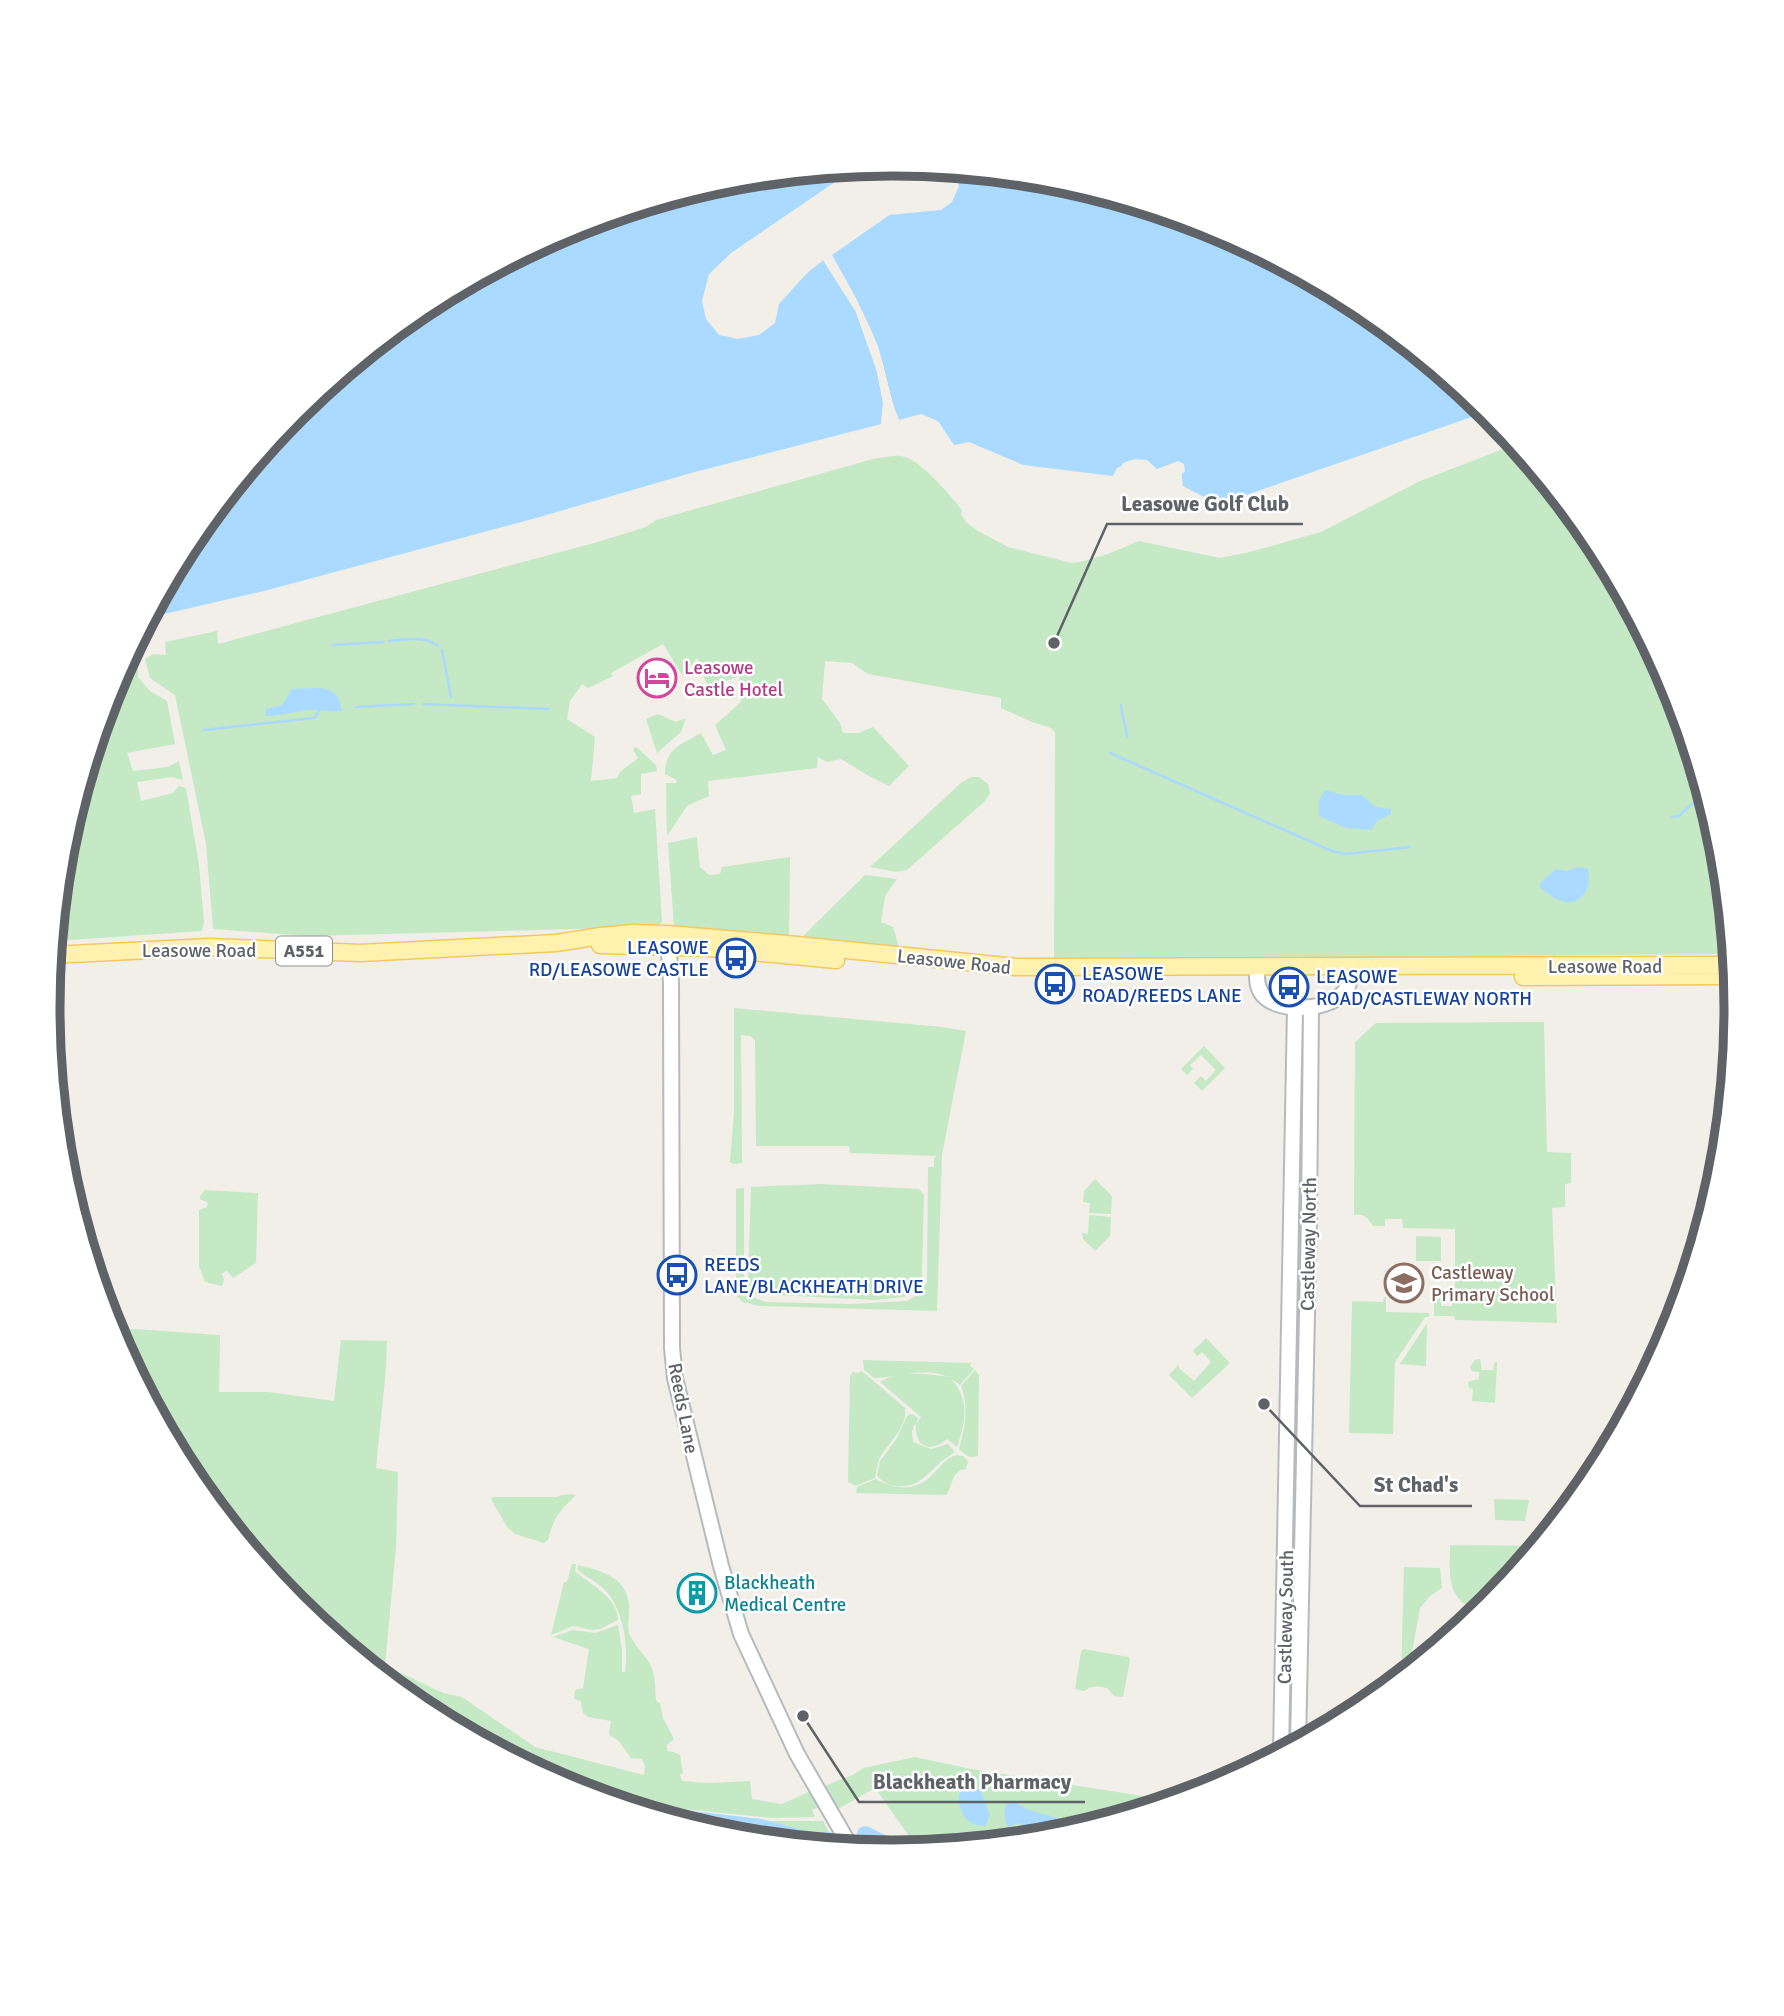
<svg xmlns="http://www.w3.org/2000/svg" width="1784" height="2016" font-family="Signika,sans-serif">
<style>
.green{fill:#c5e8c5}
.water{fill:#aadaff}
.pier{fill:#f1efe8;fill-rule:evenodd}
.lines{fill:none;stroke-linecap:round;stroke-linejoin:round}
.stream{stroke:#aadaff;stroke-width:2.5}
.river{stroke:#aadaff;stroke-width:16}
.secondary-casing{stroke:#b6babf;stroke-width:18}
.primary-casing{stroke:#f2c960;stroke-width:19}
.secondary{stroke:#fff;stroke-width:14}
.primary{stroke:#fff2af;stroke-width:16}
.labels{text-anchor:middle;stroke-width:5;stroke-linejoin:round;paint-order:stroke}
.shield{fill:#fff;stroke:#8f9295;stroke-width:2}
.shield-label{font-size:18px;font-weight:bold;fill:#5f6368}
.hotel-label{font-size:19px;fill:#b23c85;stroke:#fff;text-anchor:start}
.transit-label{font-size:19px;fill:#164399;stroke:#fff;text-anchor:start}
.street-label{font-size:19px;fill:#5f6368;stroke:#fff}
.education-label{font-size:19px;fill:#785e54;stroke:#fff;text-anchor:start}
.culture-label{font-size:19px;fill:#0d838f;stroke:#fff;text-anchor:start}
.rim{fill:none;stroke:#5f6368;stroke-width:9}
.leader{fill:none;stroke:#5f6368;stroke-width:2.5}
.callout-dot{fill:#5f6368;stroke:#fff;stroke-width:2.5}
.callout-label{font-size:21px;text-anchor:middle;font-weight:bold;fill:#5f6368;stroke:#fff;stroke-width:5;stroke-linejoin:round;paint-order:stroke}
</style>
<rect width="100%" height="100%" fill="#f1efe8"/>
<path class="green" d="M1516,443L1595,539L1673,685L1721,844L1731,954L1054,960L1055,733L1051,728L1032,722L1001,708V698L868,674L852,663L825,661L822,699L840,723L843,733H859L873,727L909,766L889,786L869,776L841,759L827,762L818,757L817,768L708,781L709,796L687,806L667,836L666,783H676L677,780L665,774C665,748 681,745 701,733L713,755L726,750L715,725L741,702L739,676L708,688L697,658L683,676L663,644L611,673L613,676L588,688L582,684L570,701L567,719L595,737L591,781L617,778L620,772L638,758L633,749L636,747L656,765L657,771L641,774V794L631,796L634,813L655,809L662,922L656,927L308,936L213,929L206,844L175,695L150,678L145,659L153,654L166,655L165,642L217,631L218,644L594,543L646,527L656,520L873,459C882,458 892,455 901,456C918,457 952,497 962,510L961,514L966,522L978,531L1008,547L1072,563L1084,561L1108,554L1139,541L1220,558L1250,552L1321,532L1420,481L1493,453Z
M138,662V677L150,691L167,701L175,744L127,753L133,771L168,767L179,761L183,780L172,777L137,782L141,801L173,793L179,786L186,788L199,865L204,922L202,931L54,941L64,843L112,684L123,664Z
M658,714L676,722L686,718L681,732L657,753L646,719Z
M971,777H979L988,784L990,793L985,801L907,870L897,872L870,867L961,783Z
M697,837L700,867L709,875L720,874L722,867L790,857L789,937L674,927L668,843Z
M865,875L897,879L885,896L881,922L893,927L899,947L800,939Z
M734,1008L942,1027L966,1031L942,1155L937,1311L759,1306L743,1302L736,1296V1189L744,1188V1288L751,1296L765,1302L852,1304L907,1301L919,1294L927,1282L928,1167H934V1158L937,1156L850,1153L849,1146H756L755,1040L750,1036L741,1035L742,1163L734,1164L730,1162L734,1113Z
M1544,1022L1547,1152L1571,1153V1183L1565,1184V1207L1552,1208L1557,1323L1455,1320L1454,1316H1434V1298H1441V1306H1452L1453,1298H1455V1229L1403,1228L1402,1219H1385V1226H1373C1367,1217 1364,1213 1354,1215L1355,1042L1376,1023Z
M1204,1046L1225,1068L1202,1091L1194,1083L1201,1076L1206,1081L1216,1070L1201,1055L1190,1065L1193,1069L1187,1075L1181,1069Z
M1095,1179L1112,1196L1111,1214L1089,1213L1090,1203L1083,1202L1084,1191Z
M821,1184L919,1189L924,1195L922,1275L918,1288L904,1297L874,1300L755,1294L748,1284L751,1187Z
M205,1190L258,1193L256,1263L233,1278L227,1271L222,1273L224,1280L222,1286L205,1282L199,1266V1210L207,1207L208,1203L200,1199V1196Z
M1089,1215L1111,1217L1110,1236L1095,1251L1083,1239L1082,1233L1088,1234Z
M1416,1236L1441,1237V1261H1416Z
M1384,1297H1386V1312L1429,1313V1317H1425L1395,1362L1393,1434L1349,1433L1352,1301L1383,1302Z
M1427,1323L1426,1366L1400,1364Z
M111,1329H135L220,1335L219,1392H268L334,1401L341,1340L387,1341L386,1369L376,1468L398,1472L396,1548L385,1665L426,1685L443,1693L462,1697L535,1747L644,1775L645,1766L642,1759L631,1758L618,1740L609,1735L611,1721L588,1717L583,1713L581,1701L574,1699L575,1690L583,1688L589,1649L553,1637L573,1630L595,1633L618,1625L622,1650V1672H625C629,1646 623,1608 604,1589C596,1581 585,1577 577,1569L579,1565C601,1571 627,1577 629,1605C630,1614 627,1624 629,1633C633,1644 644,1654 650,1664C656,1675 655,1689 656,1701L660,1703L663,1718L674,1739L667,1745V1751L674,1752L680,1755L683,1773L680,1775L682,1781L709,1783L750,1781L752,1799L782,1804L811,1791L818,1807L812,1810L815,1817L772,1818L674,1808L563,1785L422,1710L294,1605L189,1477Z
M1206,1338L1230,1363L1192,1398L1169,1375L1178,1365L1181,1370L1194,1381L1211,1362L1202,1352L1197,1356L1193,1351Z
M1480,1359L1482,1370H1493L1495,1362H1497L1495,1403L1472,1401L1473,1389L1469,1388L1468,1382L1479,1379V1372L1472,1371L1470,1367L1475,1360Z
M863,1360L971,1363L970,1366L974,1369L960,1385L950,1378C970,1397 966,1422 957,1447L947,1439C931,1453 914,1448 916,1424L914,1425L912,1432L913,1442L931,1449L948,1444L955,1452C951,1455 946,1458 942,1461C927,1474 918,1489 895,1486C887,1485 881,1481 877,1475L880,1461L897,1438L907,1416L912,1414L918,1418L916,1424L921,1417L880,1382C900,1369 927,1374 949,1377C921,1366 901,1377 874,1378L864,1370Z
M975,1370L979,1375L978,1456C969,1459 966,1455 959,1449C965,1427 969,1407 961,1386Z
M862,1371L905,1408C908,1429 887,1443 879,1460C877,1465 876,1472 875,1478L856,1486L848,1482L850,1376L853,1372L858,1373Z
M957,1455L963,1456L968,1461L966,1469C950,1471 954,1485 946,1495L856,1493L857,1487L876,1479C894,1490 914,1491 930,1477C940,1468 944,1458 957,1455Z
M570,1494L576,1495C559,1512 554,1516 548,1540L544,1543L515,1534L507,1527L491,1499L493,1497H557L561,1495Z
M1494,1499L1529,1500L1525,1521L1495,1520Z
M1450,1545L1538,1546L1489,1606L1481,1612C1445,1600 1450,1577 1450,1545Z
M572,1564H576L575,1571C589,1584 618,1597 618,1620L600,1629L592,1630L573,1626L551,1635L564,1582H567Z
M1404,1567L1440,1568L1442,1588L1430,1596L1420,1608L1412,1652L1421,1653L1420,1662L1401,1678Z
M1083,1649L1129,1657L1130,1660L1123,1697L1114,1696L1107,1688C1098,1686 1092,1685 1084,1691L1075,1689L1081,1652Z
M915,1757L971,1769L1174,1801L1056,1837L919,1850L875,1788L838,1809L824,1786L853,1775L863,1768Z
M579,1792L672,1811L772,1821H823L837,1847L727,1836Z"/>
<path class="water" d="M892,163L1057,180L1216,228L1362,306L1489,411L1229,501L1204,497L1183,486L1181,470L1156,472L1129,463L1117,468L1113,476L1023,465L969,442L954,445L938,421L921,414L899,420C889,397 886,371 878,347C866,315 848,285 831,255L898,209L923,204L939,190L927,167L905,166L881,176L729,283L728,303L736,316L748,318L777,298L823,260L856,312L877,372L883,403L881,424L691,473L536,518L264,591L147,618L190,538L295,410L423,305L569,227L728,179Z
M314,688C332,688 339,692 342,711C329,713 319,709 307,710C293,712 280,716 266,716V709L282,705L292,689Z
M1325,790L1344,795H1362L1375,807L1391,809V814L1377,821L1371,830L1346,828L1319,816V801Z
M1579,867L1588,869C1592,884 1584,905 1565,902C1557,901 1546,892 1539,887L1541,882L1556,869L1566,871Z
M965,1787L980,1789L990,1815L985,1826C967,1826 958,1812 959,1795Z
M1008,1801C1017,1801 1021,1807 1029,1810C1044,1816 1061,1815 1072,1828L1069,1831C1057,1833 1048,1828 1037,1823L1025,1827L1018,1823L1008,1827C1004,1819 1003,1808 1008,1801Z"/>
<path class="pier" d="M892,163L954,169L959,186L952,202L941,210L889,215L832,255L856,298L878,347L894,408L899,420L896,421L890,409L881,373L886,403L885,423L881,424L883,403L877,371L856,312L823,260L807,273L779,304L775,323L759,335L738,339L719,335L706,319L702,301L709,274L731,253L857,167ZM905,170L925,171L935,189L922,201L896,206L828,254L855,304L826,258L823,256L747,315L738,313L732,302L733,284L770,263L810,229L883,179Z
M1135,459L1147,460L1157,469L1178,461L1184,464L1185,471L1179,477L1178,474L1155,475L1129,466L1122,469V464L1125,462Z"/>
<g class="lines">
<path class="stream" d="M389,641C406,640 424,635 438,646
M333,645L383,642
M442,650L451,697
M423,704L549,709
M1121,705C1122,717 1126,726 1127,737
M356,707L414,704
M204,730L314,718L319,711
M1110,753L1332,851L1346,854L1410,847
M1672,817L1679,816L1705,792"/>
<path class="river" d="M641,1810L674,1817L760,1827L812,1841L829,1840
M865,1834L901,1852"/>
<defs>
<path id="secondary" d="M668,938L671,983L672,1348L675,1378L721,1566L741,1634L797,1754L852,1849
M1257,967C1257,976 1256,986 1262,994C1279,1015 1334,1011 1347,988C1351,982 1350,974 1350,967
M1298,1744L1309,1219L1311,1008
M1281,1753L1295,1008"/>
<path id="primary" d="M600,945L709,948L836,960
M52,955L209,947L360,953L556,943L601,936L633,933L667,934L787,944L1016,967L1733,965
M1523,977L1717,976"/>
</defs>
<use href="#secondary" class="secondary-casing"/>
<use href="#primary" class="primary-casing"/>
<use href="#secondary" class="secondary"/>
<use href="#primary" class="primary"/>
</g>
<defs>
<symbol id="hotel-ring" viewBox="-11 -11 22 22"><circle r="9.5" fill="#fff" stroke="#d1479c" stroke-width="1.5"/><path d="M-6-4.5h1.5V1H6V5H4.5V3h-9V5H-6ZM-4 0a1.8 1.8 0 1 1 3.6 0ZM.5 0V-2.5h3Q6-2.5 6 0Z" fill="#d1479c"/></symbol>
<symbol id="bus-ring" viewBox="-11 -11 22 22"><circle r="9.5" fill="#fff" stroke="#1a4fb4" stroke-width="1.5"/><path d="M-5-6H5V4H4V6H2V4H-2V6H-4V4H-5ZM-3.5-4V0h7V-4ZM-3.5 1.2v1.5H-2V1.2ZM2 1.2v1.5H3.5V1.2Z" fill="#1a4fb4"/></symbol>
<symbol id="school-ring" viewBox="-11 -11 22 22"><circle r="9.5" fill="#fff" stroke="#8d6e63" stroke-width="1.5"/><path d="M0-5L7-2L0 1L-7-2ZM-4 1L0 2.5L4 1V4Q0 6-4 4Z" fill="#8d6e63"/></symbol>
<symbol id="building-ring" viewBox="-11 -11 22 22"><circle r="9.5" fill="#fff" stroke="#0f9aa8" stroke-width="1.5"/><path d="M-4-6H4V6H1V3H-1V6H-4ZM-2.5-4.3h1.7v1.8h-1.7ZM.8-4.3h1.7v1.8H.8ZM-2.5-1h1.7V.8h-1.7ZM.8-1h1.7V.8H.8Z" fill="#0f9aa8"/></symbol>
</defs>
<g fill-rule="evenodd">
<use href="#hotel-ring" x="635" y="656" width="44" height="44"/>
<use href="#bus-ring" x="714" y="936" width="44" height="44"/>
<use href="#bus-ring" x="1033" y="962" width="44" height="44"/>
<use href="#bus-ring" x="1267" y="965" width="44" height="44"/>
<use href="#bus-ring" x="655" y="1253" width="44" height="44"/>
<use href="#school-ring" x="1382" y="1261" width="44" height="44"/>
<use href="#building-ring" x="675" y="1571" width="44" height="44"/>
</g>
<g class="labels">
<rect class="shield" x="276" y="936.5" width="56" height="29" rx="5"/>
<g class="shield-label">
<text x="304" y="957">A551</text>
</g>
<g class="hotel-label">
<text x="684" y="674">Leasowe<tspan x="684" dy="22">Castle Hotel</tspan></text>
</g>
<g class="transit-label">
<text x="709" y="954" text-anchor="end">LEASOWE<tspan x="709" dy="22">RD/LEASOWE CASTLE</tspan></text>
<text x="1082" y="980">LEASOWE<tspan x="1082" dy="22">ROAD/REEDS LANE</tspan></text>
<text x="1316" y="983">LEASOWE<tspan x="1316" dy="22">ROAD/CASTLEWAY NORTH</tspan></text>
<text x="704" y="1271">REEDS<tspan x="704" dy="22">LANE/BLACKHEATH DRIVE</tspan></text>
</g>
<g class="street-label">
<text x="199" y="957">Leasowe Road</text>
<text transform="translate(954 961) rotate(6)" y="7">Leasowe Road</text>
<text x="1605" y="973">Leasowe Road</text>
<text transform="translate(1308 1244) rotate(-89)" y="7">Castleway North</text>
<text transform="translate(684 1408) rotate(79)" y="7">Reeds Lane</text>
<text transform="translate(1285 1617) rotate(-89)" y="7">Castleway South</text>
</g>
<g class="education-label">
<text x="1431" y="1279">Castleway<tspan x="1431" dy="22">Primary School</tspan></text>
</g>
<g class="culture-label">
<text x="724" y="1589">Blackheath<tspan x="724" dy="22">Medical Centre</tspan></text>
</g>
</g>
<path d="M0 0H1784V2016H0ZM60 1008a832 832 0 1 1 1664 0a832 832 0 1 1-1664 0Z" fill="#fff" fill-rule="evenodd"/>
<path class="rim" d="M60 1008a832 832 0 1 1 1664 0a832 832 0 1 1-1664 0Z"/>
<path class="leader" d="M1054 643L1107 524H1303M1264 1404L1360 1506H1472M803 1716L859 1802H1085"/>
<g class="callout-dot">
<circle cx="1054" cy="643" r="7"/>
<circle cx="1264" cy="1404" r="7"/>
<circle cx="803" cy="1716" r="7"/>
</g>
<g class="callout-label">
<text x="1205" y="511">Leasowe Golf Club</text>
<text x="1416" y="1492">St Chad's</text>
<text x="972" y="1789">Blackheath Pharmacy</text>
</g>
</svg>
